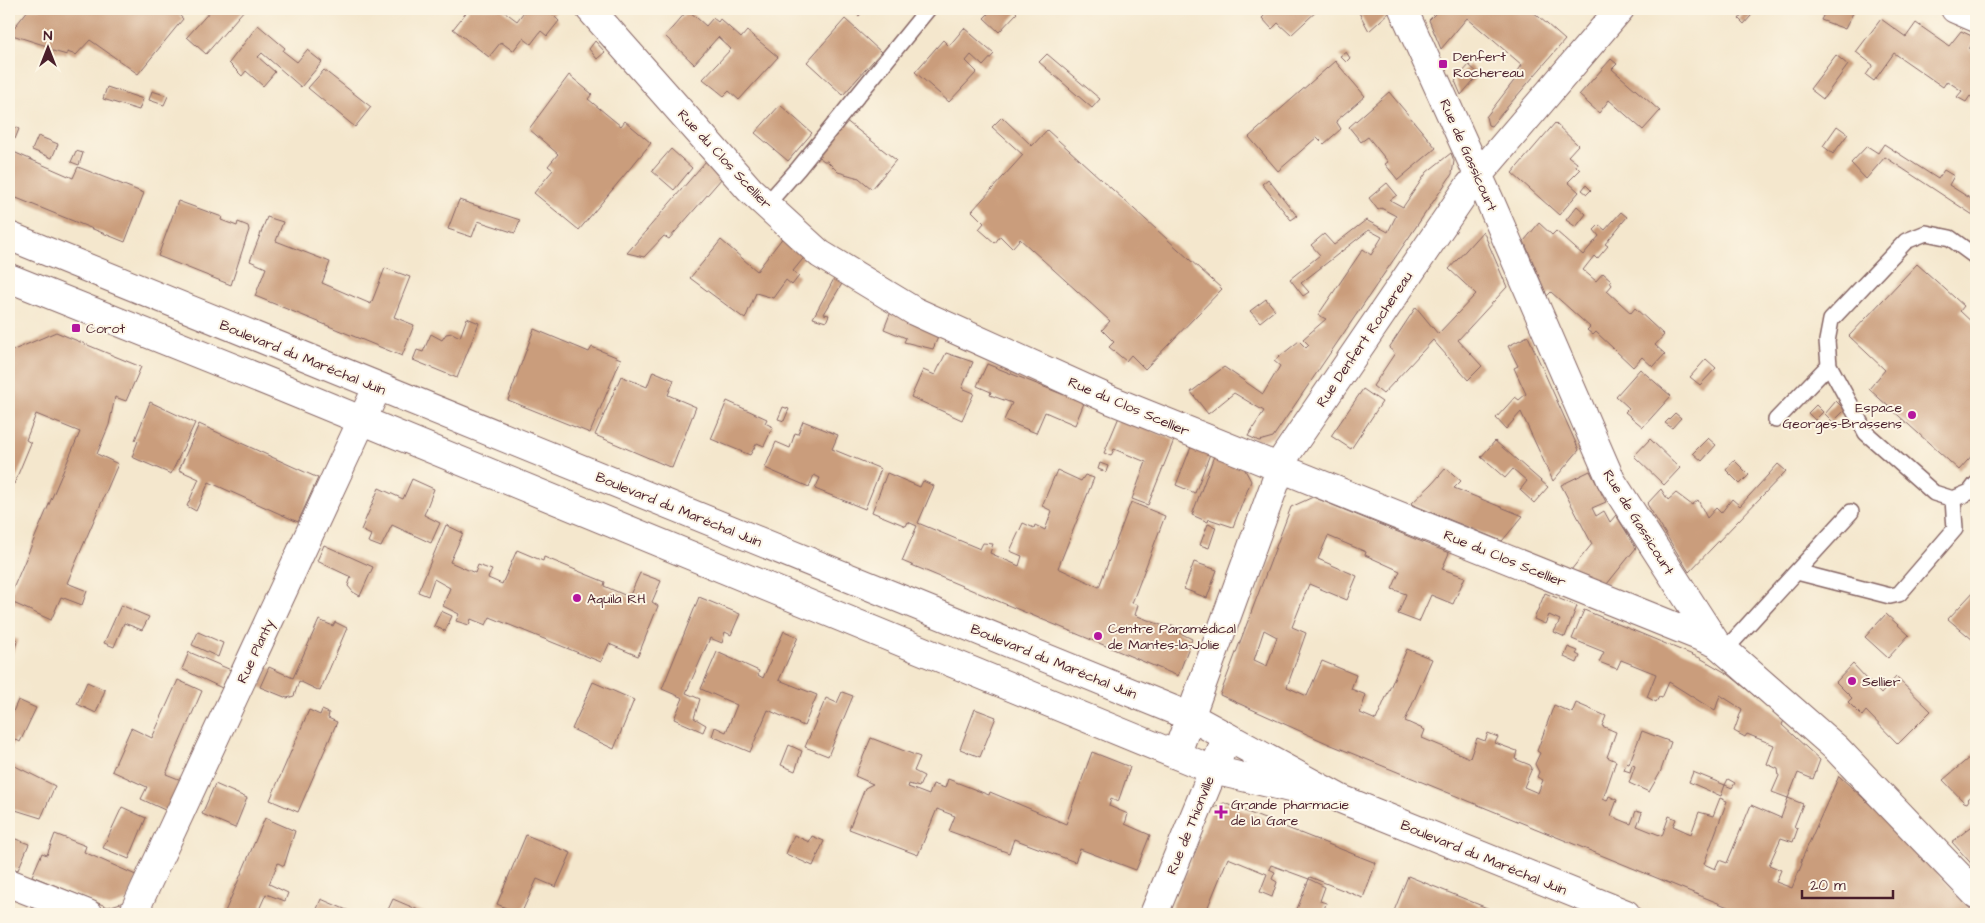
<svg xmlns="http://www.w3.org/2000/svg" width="1985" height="923" font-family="'Architects Daughter',sans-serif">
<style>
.building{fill:#ca9d7c;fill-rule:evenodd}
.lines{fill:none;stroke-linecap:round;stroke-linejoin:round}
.lane-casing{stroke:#866564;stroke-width:18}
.street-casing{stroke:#866564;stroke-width:30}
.secondary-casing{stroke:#866564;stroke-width:30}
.lane{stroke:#fff;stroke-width:15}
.street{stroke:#fff;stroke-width:28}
.secondary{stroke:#fff;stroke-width:28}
.poi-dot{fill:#b5179e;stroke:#fcf5e5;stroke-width:2}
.labels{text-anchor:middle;stroke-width:4;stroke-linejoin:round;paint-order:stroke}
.poi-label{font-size:14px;fill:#4a1f2b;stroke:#fcf5e5;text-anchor:start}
.street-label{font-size:14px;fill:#4a1f2b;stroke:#fcf5e5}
</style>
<rect width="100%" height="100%" fill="#fcf5e5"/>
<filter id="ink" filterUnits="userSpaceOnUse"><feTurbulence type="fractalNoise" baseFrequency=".02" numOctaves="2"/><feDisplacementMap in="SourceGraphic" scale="10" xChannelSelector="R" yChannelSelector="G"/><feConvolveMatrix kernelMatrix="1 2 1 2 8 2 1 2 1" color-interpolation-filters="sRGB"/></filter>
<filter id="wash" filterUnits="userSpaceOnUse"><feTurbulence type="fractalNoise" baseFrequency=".0096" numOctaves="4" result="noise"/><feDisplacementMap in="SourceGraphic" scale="20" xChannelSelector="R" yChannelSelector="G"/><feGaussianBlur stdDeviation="1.12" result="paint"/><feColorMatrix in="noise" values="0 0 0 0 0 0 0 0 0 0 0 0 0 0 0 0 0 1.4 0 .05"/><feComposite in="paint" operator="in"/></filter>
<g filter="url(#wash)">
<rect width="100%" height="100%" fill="#f4e7cd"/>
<g id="blocks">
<path class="building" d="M29,9H174L183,19L138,74L90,40L76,55L67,52V55L49,50L50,47L9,34Z
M212,9H245L206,54L187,37Z
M469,9H501L517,21L526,9H558L553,15L559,21L547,36L541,31L531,44L523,38L513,51L501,42L489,57L453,29Z
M851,9H865L859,16Z
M993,9H1013L1017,13L999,32L984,18Z
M1265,9H1319L1291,35L1278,23L1272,29L1262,18L1268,12Z
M1357,9H1388L1390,12L1369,31Z
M1440,9H1530L1565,40L1491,126L1488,125L1486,117L1520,73L1518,71L1522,65L1467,18L1441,49L1429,20Z
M1744,9H1757L1744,24L1739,19L1746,10Z
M1810,9H1855L1845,29L1821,20L1824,14Z
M688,10L706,26L713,18L718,22L720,19L741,38L747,31L778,57L739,100L729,91L724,96L703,79L731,49L718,37L694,64L665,36Z
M845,19L881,52L843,95L807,62Z
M1881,19L1906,37L1916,23L1949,46L1961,31L1976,38L1969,49L1976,54V101L1970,96L1966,102L1957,97L1962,91L1947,81L1943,87L1894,53L1874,81L1866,75L1873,65L1856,52Z
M258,25L285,48L283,51L297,62L307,50L322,62L301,87L262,53L258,57L275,72L263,86L246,71L242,76L229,63Z
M964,28L994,54L983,66L971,55L966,61L977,72L949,102L915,72L943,40L949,46Z
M595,41L605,52L597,59L589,49Z
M1346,52L1350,58L1346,62L1340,56Z
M1047,54L1100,99L1092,108L1039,62Z
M1836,55L1848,65L1823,99L1810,89Z
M1611,59L1617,64L1612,69L1660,111L1643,130L1609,100L1599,113L1579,95Z
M1335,61L1365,96L1336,121L1341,129L1324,144L1317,137L1278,171L1249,137Z
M1469,65L1479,74L1461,95L1455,81Z
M324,70L371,107L355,127L308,88Z
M569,75L592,94L588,99L617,123L621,126L625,121L651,143L579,230L534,193L553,170L548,166L558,154L529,129Z
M107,87L143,99L139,110L103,99Z
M152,91L168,96L164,105L149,100Z
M1389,92L1436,148L1398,180L1385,164L1388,162L1368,137L1361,142L1349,127Z
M780,105L812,133L788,161L755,133Z
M1002,117L1032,146L1047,130L1222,289L1145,369L1131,355L1126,361L1109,347L1114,342L1102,330L1110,321L1020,239L1012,248L1000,236L995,243L979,229L984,223L972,211L1023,155L992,127Z
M845,120L896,160L872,189L859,178L838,172L827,161H824L816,155Z
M1555,123L1578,145L1568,156L1577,163L1576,166L1580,170L1568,182L1579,192L1559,215L1512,173Z
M9,124L19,129L15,139L9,136Z
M1837,126L1848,134L1833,154L1823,146Z
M38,136L58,144L52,158L32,150Z
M1884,144L1938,179L1944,170L1954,176L1949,185L1976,202V217L1885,157L1866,179L1851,163L1867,146L1878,153Z
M671,149L692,168L674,190L652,171Z
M9,150L73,178L78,167L144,193L125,242L9,195Z
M76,151L83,153L79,165L71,162Z
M1451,153L1454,161L1452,174L1273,437L1259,441L1248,436L1264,411L1234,393L1208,414L1191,392L1224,367L1263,394L1280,366L1274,361L1299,341L1306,348L1309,345L1303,339L1326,319L1318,315L1363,249L1371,255L1382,237L1369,230L1301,283L1309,292L1303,296L1290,279L1320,255L1311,245L1324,234L1334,245L1366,220L1388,232L1396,216L1381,208L1378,210L1369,198L1387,183L1397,195L1390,200L1403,207L1427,172Z
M706,161L722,178L669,239L664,236L644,257L627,253Z
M1268,179L1297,216L1291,220L1262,184Z
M1586,185L1591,190L1587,194L1582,190Z
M459,200L520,220L515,233L478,221L472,237L448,229Z
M178,201L222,217L221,220L237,226L238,222L248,226L249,230L231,285L158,256Z
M1577,206L1586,214L1576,227L1566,220Z
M1621,212L1627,217L1605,244L1608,246L1597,259L1594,256L1583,270L1596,281L1603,273L1611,280L1610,282L1612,285L1607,291L1631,313L1635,308L1664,335L1655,345L1665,354L1653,367L1642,357L1633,367L1596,332L1593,335L1587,330L1590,327L1551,292L1547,296L1524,241L1539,223L1552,235L1556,231L1583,255L1599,236L1594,230L1599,225L1605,230Z
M267,217L283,222L276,241L330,262L322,283L371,304L385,268L410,277L394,317L414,325L402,356L255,296L266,268L250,261Z
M1483,231L1507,287L1458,340L1482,366L1468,380L1433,340L1383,394L1373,386L1395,353L1389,348L1416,307L1438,334L1476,294L1449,269Z
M784,236L807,254L793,271L799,276L792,285L786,280L773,298L756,293L745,319L690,278L721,240L757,271Z
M1917,264L1964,306L1960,311L1976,326V451L1959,470L1869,389L1885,370L1849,336Z
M835,277L843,282L824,314L829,315L826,322L813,318Z
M1266,299L1275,310L1260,322L1250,311Z
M892,309L939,335L933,349L904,342L906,338L884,329Z
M467,318L479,323L457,378L413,360L417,350L423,352L431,334L442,340L446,334L452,333L460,337Z
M534,329L589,352L592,347L621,359L590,433L508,400Z
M56,332L141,367L126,401L115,397L109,425L97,454L118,464L67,583L87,591L82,605L61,597L51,620L9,601V598L80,432L36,414L26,440L31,443L14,484L9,482V352Z
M1528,336L1579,450L1553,481L1521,412L1506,429L1496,418L1515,397L1519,400L1526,394L1514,368L1518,366L1508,346Z
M946,353L973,362L962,388L974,393L962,420L911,397L923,370L935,375Z
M1706,359L1716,368L1700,385L1690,377Z
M987,364L1084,403L1075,425L1045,412L1036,433L1004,420L1012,403L990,395L991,392L977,386Z
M1640,369L1671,396L1643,427L1625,412L1629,408L1616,396Z
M653,371L674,380L668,395L696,407L672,468L595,435L621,376L647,387Z
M1363,389L1382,402L1351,449L1331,436Z
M727,401L767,419L765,423L773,427L764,446L757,443L750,455L711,439Z
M1836,401L1845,410L1833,422L1825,414Z
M150,402L195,423L171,474L132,457L138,441L135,440Z
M1816,405L1823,412L1815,420L1808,413Z
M783,407L789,409L784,421L778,419Z
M1675,413L1681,418L1672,428L1665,423Z
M1119,417L1174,440L1148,505L1132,499L1146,462L1114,449L1111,456L1104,453Z
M803,421L838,435L832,449L881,469L865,509L815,489L820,478L814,475L809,487L765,468L776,442L790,448L795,433L798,434Z
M199,424L318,478L298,522L209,482L196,511L187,506L199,479L179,470Z
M1708,438L1716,445L1702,461L1693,453Z
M1650,439L1680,468L1664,485L1634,456Z
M1495,441L1548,487L1534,503L1520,490L1527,481L1513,469L1505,478L1481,457Z
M1191,447L1210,454L1195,493L1176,485Z
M1214,456L1244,468L1251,481L1233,527L1209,519L1208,522L1192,515Z
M1734,460L1749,475L1740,484L1726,470Z
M1100,463L1108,466L1106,472L1098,469Z
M1778,464L1786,471L1689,572L1647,504L1661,489L1668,500L1676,493L1692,505L1698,500L1707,518L1716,508L1721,513L1732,499L1740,506Z
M1446,468L1461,481L1454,488L1523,516L1502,541L1411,504L1432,484Z
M1057,470L1081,481L1085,475L1094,478L1058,568L1099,587L1131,502L1165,516L1132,603L1138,605L1135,615L1171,629L1172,625L1179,628L1178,632L1192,639L1178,676L902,561L917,526L908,522L906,526L872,512L887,473L920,487L923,481L934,486L918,523L980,549L983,543L993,544L990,553L1019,566L1022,556L1010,551L1023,523L1034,528L1035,525L1045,530L1052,511L1042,506Z
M1590,471L1606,502L1592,508L1596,516L1604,511L1610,522L1616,515L1636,548L1607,584L1571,570L1592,544L1561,485Z
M412,479L434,489L424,515L440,523L431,543L392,525L381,547L368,542L371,535L361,530L379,488L403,499Z
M1313,497L1449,553L1442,569L1465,577L1453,604L1431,595L1419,622L1398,614L1406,594L1392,589L1400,571L1365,555L1366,552L1328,536L1318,559L1357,576L1347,600L1309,584L1292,627L1306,633L1287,687L1307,696L1322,661L1356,675L1351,689L1366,695L1360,713L1376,720L1407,649L1432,659L1405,721L1425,730L1422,738L1470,758L1477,738L1485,741L1488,733L1498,737L1495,743L1517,751L1515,759L1530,765L1532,768L1524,787L1538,793L1543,780L1537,777L1539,772L1535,764L1540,753L1537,751L1554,705L1572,713L1576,703L1606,716L1602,726L1616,732L1607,757L1616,761L1603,799L1607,801L1609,796L1617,800L1611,816L1631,824L1636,811L1642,813L1637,826L1662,836L1669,816L1676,819L1673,826L1691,834L1699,812L1713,816L1720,798L1727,801L1704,864L1715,869L1719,860L1727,863L1751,805L1781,818L1788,798L1803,804L1794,827L1798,828L1793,842L1781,838L1769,865L1781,870L1776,882L1792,888L1802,864L1801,861L1839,776L1896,828L1975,914H1745L1329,744L1220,695L1291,507ZM1264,630L1277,637L1267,666L1254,660Z
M1208,524L1216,527L1209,548L1200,545Z
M446,525L463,533L450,562L475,573L478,565L492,570L488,578L502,584L517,550L543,561L544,557L605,582L604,586L629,597L640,573L661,581L652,602L658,606L638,656L609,644L601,662L490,617L486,625L471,619L469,625L456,621L459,614L443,606L450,588L434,579L428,596L418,592Z
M324,545L373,567L360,596L353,592L348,586L351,577L317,561Z
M1194,562L1217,570L1207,598L1184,589Z
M1976,589V636L1973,640L1948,619Z
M1545,593L1577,606L1565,637L1554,632L1560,620L1549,615L1545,624L1534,619Z
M699,597L740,614L731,635L725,632L722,643L710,638L686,693L700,699L694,718L706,725L703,732L674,719L683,698L662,689Z
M121,605L149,617L142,630L124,623L114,647L104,643Z
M1584,610L1700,658L1728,674L1784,720L1782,725L1820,760L1813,779L1798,773L1788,798L1772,792L1779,776L1778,769L1767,764L1774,745L1747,734L1745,737L1734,731L1742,709L1720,695L1715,711L1669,682L1662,698L1659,697L1656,702L1647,697L1656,674L1621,660L1617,669L1599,662L1604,652L1572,639Z
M441,611L452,616L445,631L434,626Z
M1886,614L1909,635L1888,658L1865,637Z
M319,620L333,626L335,622L347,628L320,691L299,681L294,696L287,698L260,687L269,667L293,678Z
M784,631L798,637L779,680L817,695L804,726L768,710L750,752L712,736L715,727L726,732L737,705L701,689L717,652L759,671L758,675L763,678Z
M198,632L223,643L218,657L192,645Z
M9,636L18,640L9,662Z
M1568,647L1578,651L1576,654L1580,656L1577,663L1564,657Z
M189,652L231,670L222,688L182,669Z
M1853,664L1881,694L1896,677L1931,711L1898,744L1866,711L1862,716L1848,702L1852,698L1836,682Z
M178,680L202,691L166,774L181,780L167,811L141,799L147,787L112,771L131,728L152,738Z
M87,682L105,690L96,713L77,704Z
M593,682L634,700L614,749L572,729Z
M842,692L853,696L828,756L805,747L826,698L837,703Z
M18,700L36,708L20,742L15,739L9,754V721Z
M975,709L996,717L980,757L960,749Z
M309,710L320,715L322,710L329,713L328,718L337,722L298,812L270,800Z
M1642,731L1671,742L1660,773L1649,792L1629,783L1635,766L1632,765L1630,772L1624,770L1626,763L1629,764Z
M871,738L920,757L914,771L924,776L919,787L909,784L908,787L929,795L933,784L945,788L948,779L989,795L990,792L1066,824L1092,752L1130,767L1118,802L1111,799L1109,806L1128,814L1125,824L1150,835L1136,870L1080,849L1075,862L1014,839L1009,853L949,831L955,816L937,809L918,855L849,829L865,788L873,784L855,776Z
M789,745L802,751L795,771L781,765Z
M1976,752V793L1968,799L1969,800L1967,803L1964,802L1943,780Z
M9,763L55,786L41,818L9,808Z
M1693,772L1725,785L1721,796L1689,782Z
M1728,779L1735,783L1732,788L1725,785Z
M215,784L247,798L235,828L202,814Z
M1224,803L1376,863L1363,898L1310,877L1309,879L1271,865L1269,869L1275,872L1272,879L1277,882L1272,897L1260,892L1267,874L1228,858L1205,914H1169L1212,809Z
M122,807L146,818L129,859L103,848Z
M265,818L295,831L284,866L278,863L269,884L288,893L285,901L266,894L257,914H224Z
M1976,823V869L1952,842Z
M55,834L86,846L84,852L138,876L127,901L108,907L32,876L42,853L47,855Z
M526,835L571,853L556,887L537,879L521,914H519L497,904Z
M794,835L809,842L812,836L824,841L813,866L786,854Z
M13,838L29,844L18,870L9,867V847Z
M1408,876L1502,914H1402L1394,911Z
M1309,879L1325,887L1320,901L1326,903L1323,914H1295Z
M321,899L356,914H315Z
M393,899L428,914H386Z"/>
</g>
</g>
<g filter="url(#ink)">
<use href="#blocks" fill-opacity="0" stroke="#866564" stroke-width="1"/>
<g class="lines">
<defs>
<path id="lane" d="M766,205L798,169L928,9
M1976,257L1950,238L1926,233L1906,241L1831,320L1827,341L1829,365L1866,433L1934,493L1953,499L1970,492L1976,484
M1776,420L1829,365
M1797,572L1890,596L1899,594L1955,529L1953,499
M1725,650L1851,512"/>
<path id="street" d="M590,9L750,190L820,254L914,311L1111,400L1716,643
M1403,9L1490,201L1611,480L1716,643L1836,748L1976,894
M1955,9L1976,18
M1177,753L1285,456L1469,186L1620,9
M9,883L88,914
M133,914L377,388
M1154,914L1227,737"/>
<path id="secondary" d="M9,236L1191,717L1341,799L1626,914
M9,278L271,383L1213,770L1307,792"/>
</defs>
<use href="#lane" class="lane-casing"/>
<use href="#street" class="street-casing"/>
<use href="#secondary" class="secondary-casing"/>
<use href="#lane" class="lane"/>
<use href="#street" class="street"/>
<use href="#secondary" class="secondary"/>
</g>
</g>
<g class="poi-dot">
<rect x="1438" y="59" width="10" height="10" rx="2.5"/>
<rect x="71" y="323" width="10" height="10" rx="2.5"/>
<circle cx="1912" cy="415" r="5"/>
<circle cx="577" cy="598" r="5"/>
<circle cx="1098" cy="636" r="5"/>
<circle cx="1852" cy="681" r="5"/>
<path d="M1218.5 804.5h5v5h5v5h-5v5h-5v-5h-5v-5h5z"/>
</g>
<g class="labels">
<g class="poi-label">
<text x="1453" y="61">Denfert<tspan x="1453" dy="16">Rochereau</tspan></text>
<text x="86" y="333">Corot</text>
<text x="1902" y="412" text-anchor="end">Espace<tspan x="1902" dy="16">Georges-Brassens</tspan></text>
<text x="587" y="603">Aquila RH</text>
<text x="1108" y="633">Centre Paramédical<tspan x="1108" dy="16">de Mantes-la-Jolie</tspan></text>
<text x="1862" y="686">Sellier</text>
<text x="1231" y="809">Grande pharmacie<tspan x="1231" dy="16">de la Gare</tspan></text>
</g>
<g class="street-label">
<text transform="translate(1469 155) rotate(66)" y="5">Rue de Gassicourt</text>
<text transform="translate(725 159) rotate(47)" y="5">Rue du Clos Scellier</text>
<text transform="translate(1364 339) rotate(-56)" y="5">Rue Denfert Rochereau</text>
<text transform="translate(303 357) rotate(22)" y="5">Boulevard du Maréchal Juin</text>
<text transform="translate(1129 406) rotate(23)" y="5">Rue du Clos Scellier</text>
<text transform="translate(679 509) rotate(22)" y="5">Boulevard du Maréchal Juin</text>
<text transform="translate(1639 522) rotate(58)" y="5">Rue de Gassicourt</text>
<text transform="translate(1505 558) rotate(22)" y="5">Rue du Clos Scellier</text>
<text transform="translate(255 651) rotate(-65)" y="5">Rue Planty</text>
<text transform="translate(1054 661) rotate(22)" y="5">Boulevard du Maréchal Juin</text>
<text transform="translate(1190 825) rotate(-68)" y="5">Rue de Thionville</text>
<text transform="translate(1484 857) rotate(22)" y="5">Boulevard du Maréchal Juin</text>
</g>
</g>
<rect width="1985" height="923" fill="none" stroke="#fcf5e5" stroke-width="30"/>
<g transform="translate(48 48)" stroke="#fcf5e5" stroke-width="4" paint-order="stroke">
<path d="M0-4L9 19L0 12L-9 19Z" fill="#4a1f2b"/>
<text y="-8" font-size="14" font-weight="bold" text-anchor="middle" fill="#4a1f2b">N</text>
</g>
<path d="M1802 890v8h91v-8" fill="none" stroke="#4a1f2b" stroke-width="2.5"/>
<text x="1810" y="890" font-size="15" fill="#4a1f2b" stroke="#fcf5e5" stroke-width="4" paint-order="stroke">20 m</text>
</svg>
